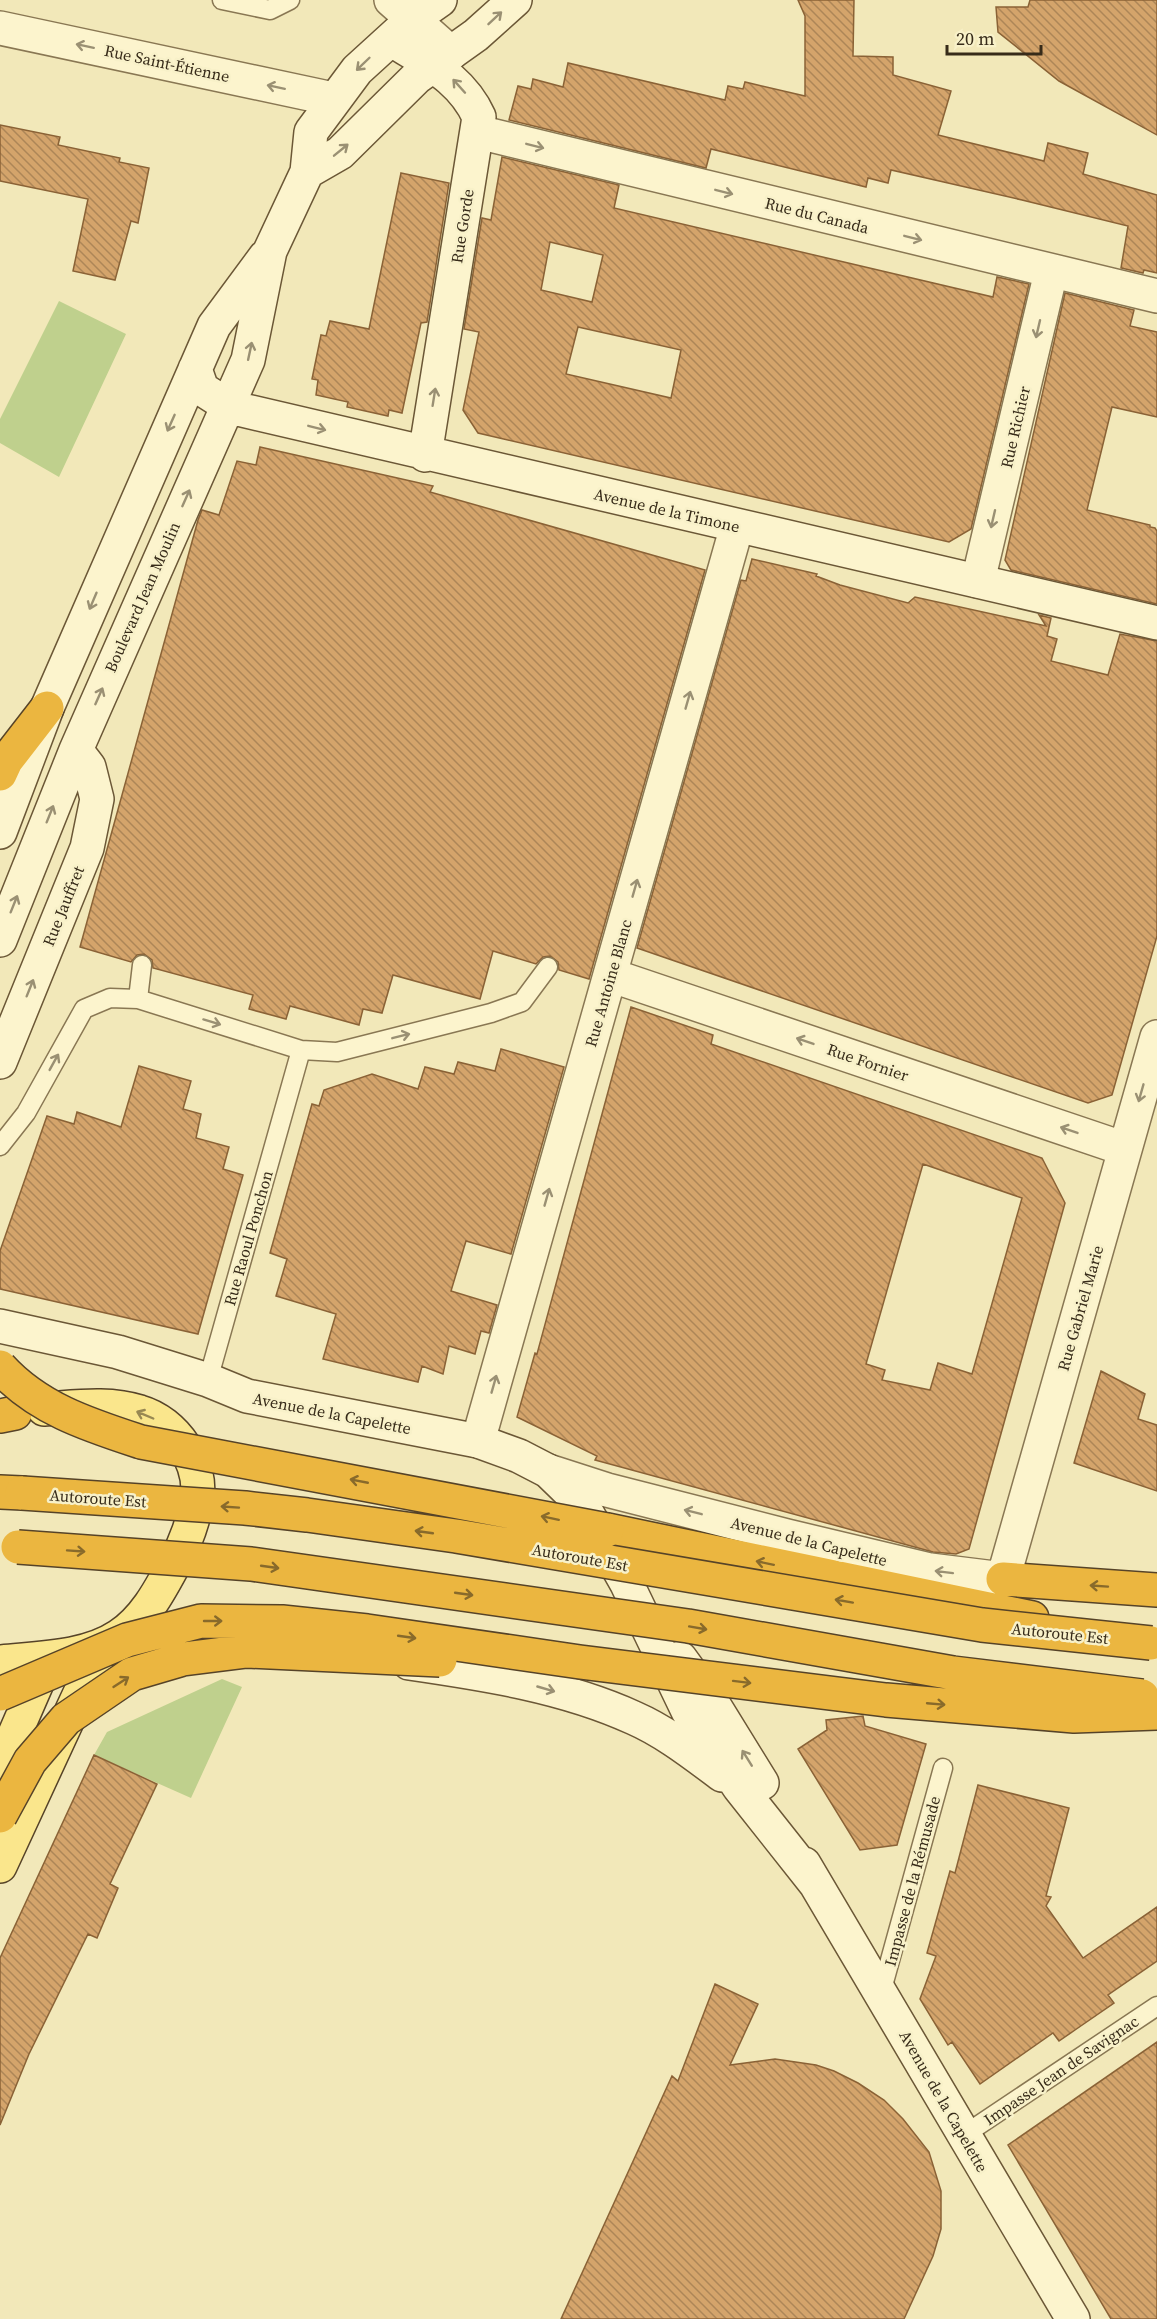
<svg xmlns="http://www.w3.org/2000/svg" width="1157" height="2319" font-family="'Source Serif 4',serif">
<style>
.garden{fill:#bfd08d}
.building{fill:url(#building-back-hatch);stroke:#8a6236;stroke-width:1.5;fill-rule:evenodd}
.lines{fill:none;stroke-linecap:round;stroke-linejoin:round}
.lane-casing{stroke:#897753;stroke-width:21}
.street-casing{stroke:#897753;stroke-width:36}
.secondary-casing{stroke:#6b5736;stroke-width:36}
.primary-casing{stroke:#564328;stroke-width:36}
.highway-casing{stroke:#564328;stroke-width:36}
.lane{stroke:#fcf4cd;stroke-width:18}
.street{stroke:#fcf4cd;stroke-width:33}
.secondary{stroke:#fcf4cd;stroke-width:33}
.primary{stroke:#fae68c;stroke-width:33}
.highway{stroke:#ebb640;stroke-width:33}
.highway-bridge-casing{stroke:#564328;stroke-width:36;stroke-linecap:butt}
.highway-bridge{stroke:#ebb640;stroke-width:33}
.oneway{stroke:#9a9073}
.oneway2{stroke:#988852}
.oneway3{stroke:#886a2b}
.labels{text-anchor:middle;stroke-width:5;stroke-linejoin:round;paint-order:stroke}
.street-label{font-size:16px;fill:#372b19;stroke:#f8f1c9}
</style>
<defs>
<pattern id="building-back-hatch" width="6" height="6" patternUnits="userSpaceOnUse" patternTransform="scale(1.5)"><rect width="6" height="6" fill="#d4a46b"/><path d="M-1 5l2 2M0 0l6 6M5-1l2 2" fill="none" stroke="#ad8657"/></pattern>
</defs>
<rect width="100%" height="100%" fill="#f2e8b9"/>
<path class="garden" d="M59,301L126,334L59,477L0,443V419Z
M222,1679L242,1687L191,1798L94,1755L107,1732Z"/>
<path class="building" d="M798,0H854L853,56L893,57V75L951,91L938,135L1044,161L1048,143L1088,153L1083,174L1157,195V273L1144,270L1143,273L1121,268L1128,226L1022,200L891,170L888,183L868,178L866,187L711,149L706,168L509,120L518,86L531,89L533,79L563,87L568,63L725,100L728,86L743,89L745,82L805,96V16Z
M1030,0H1157V135L1059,81L998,32L996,7H1028Z
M0,125L60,137L58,145L120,158L119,162L149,168L138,223L131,221L115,280L73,271L88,199L0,181Z
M502,157L619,185L614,208L993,297L997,277L1029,284L971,529L949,542L478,433L463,410L479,332L464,329L482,218L491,220ZM550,242L603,255L592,302L541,290ZM578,327L681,350L671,398L566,374Z
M401,173L449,183L427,322L421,323L402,413L389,410L388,416L347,407L348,402L316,395L318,380L312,379L321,335L326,336L330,321L369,329Z
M1065,293L1134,310L1130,326L1157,332V417L1112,407L1087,510L1150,525V527L1155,528L1157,531V604L1011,570L1005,560Z
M260,447L433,486L430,492L705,570L589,979L559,970L558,962L550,956L543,957L536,964L493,951L480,999L393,975L382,1013L363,1009L359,1025L290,1006L286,1019L249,1009L253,995L153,968L152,960L144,954L137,955L131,962L80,947L198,520L202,510L219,515L237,461L256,465Z
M752,559L817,574L816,576L840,585L908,603L915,597L1046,626L1039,615L1051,618L1047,636L1057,639L1051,661L1108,675L1120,634L1157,641V936L1112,1095L1088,1103L637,948L741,580L746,581Z
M631,1007L713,1035L711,1044L1042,1158L1065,1203L969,1549L956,1554L933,1552L595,1460L597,1456L517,1417L535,1353L537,1354ZM923,1164L1022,1198L972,1374L938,1363L930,1390L882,1380L885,1370L866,1364Z
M501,1049L564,1067L511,1254L466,1241L451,1291L497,1305L489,1333L481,1331L475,1354L449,1346L443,1374L422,1366L418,1382L323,1359L336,1314L276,1296L287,1259L270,1253L312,1104L319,1106L324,1090L372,1074L418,1089L425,1067L454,1074L458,1062L495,1071Z
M139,1066L191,1081L183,1109L201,1114L196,1138L229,1147L223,1169L243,1175L198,1334L0,1289V1251L47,1116L74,1124L77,1112L121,1127Z
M1101,1371L1145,1394L1138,1419L1157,1425V1491L1074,1463Z
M863,1716L865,1726L926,1744L897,1845L860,1850L798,1749L827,1730L826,1720Z
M94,1755L157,1784L110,1884L118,1888L97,1938L88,1934L29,2054L0,2125V1958Z
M978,1785L1069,1808L1046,1896L1051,1897L1046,1906L1083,1958L1157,1907V1961L1108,1995L1114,2003L1075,2030L1059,2041L1053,2033L980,2084L952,2042L948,2045L920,1999L936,1956L927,1953L950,1871L955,1873Z
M715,1984L758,2004L730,2065L775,2059L816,2065L834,2071L858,2083L884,2100L903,2119L929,2152L941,2191V2229L933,2256L904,2319H561L672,2076L678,2081Z
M1157,2042V2319H1111L1008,2145Z"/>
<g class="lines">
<defs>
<path id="lane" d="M222,0L270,10L290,0
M138,999L142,965
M0,1146L26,1113L84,1009L110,998L138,999L301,1050L337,1052L491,1013L522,1002L548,967
M208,1380L301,1050
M881,1993L943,1768
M964,2135L1157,2006"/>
<path id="street" d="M391,0L451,53
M0,28L333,99
M478,132L1157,296
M978,581L1051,272
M610,975L1125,1149
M478,1441L737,526
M548,1471L607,1490L787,1536L930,1570L1003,1579L1157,1037"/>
<path id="secondary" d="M391,39C425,62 461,77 479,117L425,455
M307,172L340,153L417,77L476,35L515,0
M195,369L202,389L227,405L242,410L1157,623
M0,832L47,708L214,326L265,257
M0,940L76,750L248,360L270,251L307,172L311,132L357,70L413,19L440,0
M0,1062L87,848L97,799L89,767L76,750
M0,1326L118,1352L208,1380L247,1396L478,1441L519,1456L548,1471L582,1504L627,1584L688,1711L739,1787L815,1883
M680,1658L712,1702L762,1783
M409,1663C485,1674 564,1686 634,1718C666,1732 695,1755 722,1775
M804,1864L1073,2319"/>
<path id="primary" d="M0,1662C39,1658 86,1658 119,1636C145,1619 160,1590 174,1564C185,1544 193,1523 197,1500C203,1463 175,1422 140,1412C109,1402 76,1407 44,1409
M0,1768L47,1660
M0,1866L81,1691L119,1637"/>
<path id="highway" d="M0,774L6,761L47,708
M0,1416L15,1413
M0,1492L22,1493
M607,1530L1032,1618
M1003,1579L1157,1590"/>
</defs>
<use href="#lane" class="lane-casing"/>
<use href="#street" class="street-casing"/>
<use href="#secondary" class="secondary-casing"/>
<use href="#primary" class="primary-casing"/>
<use href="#highway" class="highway-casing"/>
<use href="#lane" class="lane"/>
<use href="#street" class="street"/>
<use href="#secondary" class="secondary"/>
<use href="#primary" class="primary"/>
<use href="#highway" class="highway"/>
<defs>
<path id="highway-bridge" d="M0,1367C38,1409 89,1425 141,1442L607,1530
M22,1493L245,1508L307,1515L456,1536L982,1625L1151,1643
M18,1547L251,1564L688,1626L953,1673L1142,1696
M0,1694L127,1640L201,1621L282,1622L367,1631L580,1662L886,1700L1074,1716L1157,1713
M0,1816L30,1761L66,1719L132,1674L183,1659L247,1651L440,1660"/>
</defs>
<use href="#highway-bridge" class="highway-bridge-casing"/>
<use href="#highway-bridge" class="highway-bridge"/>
</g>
<defs><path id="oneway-shaft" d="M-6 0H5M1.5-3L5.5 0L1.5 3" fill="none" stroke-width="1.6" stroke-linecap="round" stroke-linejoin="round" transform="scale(1.5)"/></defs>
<g class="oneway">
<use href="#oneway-shaft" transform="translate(495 18) rotate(-43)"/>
<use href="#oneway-shaft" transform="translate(85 46) rotate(-168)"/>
<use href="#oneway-shaft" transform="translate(363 64) rotate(136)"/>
<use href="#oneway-shaft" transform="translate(459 86) rotate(-132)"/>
<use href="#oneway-shaft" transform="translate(276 87) rotate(-168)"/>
<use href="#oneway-shaft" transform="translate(535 146) rotate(14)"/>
<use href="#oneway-shaft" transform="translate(341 150) rotate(-39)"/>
<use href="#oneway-shaft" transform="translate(724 192) rotate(14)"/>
<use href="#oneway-shaft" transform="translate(913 238) rotate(14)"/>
<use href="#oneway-shaft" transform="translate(1038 329) rotate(103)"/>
<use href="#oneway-shaft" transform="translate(250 351) rotate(-78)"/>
<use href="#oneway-shaft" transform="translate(434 397) rotate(-81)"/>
<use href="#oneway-shaft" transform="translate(171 423) rotate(114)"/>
<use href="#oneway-shaft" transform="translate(317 428) rotate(14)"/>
<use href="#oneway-shaft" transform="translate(186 498) rotate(-66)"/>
<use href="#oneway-shaft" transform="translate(993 519) rotate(103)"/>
<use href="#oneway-shaft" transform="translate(93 601) rotate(113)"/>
<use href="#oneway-shaft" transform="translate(99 696) rotate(-66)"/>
<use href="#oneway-shaft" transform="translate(688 700) rotate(-74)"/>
<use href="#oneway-shaft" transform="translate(50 814) rotate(-68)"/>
<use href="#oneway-shaft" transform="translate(635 888) rotate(-74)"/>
<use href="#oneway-shaft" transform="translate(14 904) rotate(-68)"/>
<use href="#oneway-shaft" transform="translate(30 988) rotate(-68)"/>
<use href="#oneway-shaft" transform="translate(212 1022) rotate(17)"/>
<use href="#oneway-shaft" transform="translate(401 1036) rotate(-14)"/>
<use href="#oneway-shaft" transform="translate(805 1041) rotate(-161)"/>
<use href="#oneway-shaft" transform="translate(54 1062) rotate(-61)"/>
<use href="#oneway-shaft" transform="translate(1141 1093) rotate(106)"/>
<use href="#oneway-shaft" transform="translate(1069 1130) rotate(-161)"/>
<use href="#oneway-shaft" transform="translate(547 1197) rotate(-74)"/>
<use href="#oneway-shaft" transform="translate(494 1384) rotate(-74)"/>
<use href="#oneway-shaft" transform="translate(693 1512) rotate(-166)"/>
<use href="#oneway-shaft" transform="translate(944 1572) rotate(-173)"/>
<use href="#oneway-shaft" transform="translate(546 1689) rotate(16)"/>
<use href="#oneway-shaft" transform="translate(747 1758) rotate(-122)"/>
</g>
<use class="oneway2" href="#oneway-shaft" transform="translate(145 1415) rotate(-157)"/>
<g class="oneway3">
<use href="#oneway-shaft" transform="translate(359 1481) rotate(-169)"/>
<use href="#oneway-shaft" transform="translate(230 1507) rotate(-176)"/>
<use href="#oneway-shaft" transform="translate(550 1518) rotate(-168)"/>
<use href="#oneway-shaft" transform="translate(424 1532) rotate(-172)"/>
<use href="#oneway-shaft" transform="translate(76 1551) rotate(4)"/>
<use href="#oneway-shaft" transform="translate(765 1563) rotate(-168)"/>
<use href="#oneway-shaft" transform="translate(270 1567) rotate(8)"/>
<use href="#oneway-shaft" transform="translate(1099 1586) rotate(-176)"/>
<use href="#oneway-shaft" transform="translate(464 1594) rotate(8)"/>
<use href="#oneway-shaft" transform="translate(844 1601) rotate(-170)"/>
<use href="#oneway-shaft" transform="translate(213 1621)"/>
<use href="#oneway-shaft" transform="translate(698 1628) rotate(10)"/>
<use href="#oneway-shaft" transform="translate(407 1637) rotate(8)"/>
<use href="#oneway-shaft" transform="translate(121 1682) rotate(-33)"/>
<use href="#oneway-shaft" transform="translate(742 1682) rotate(7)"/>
<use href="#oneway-shaft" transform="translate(936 1704) rotate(5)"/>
</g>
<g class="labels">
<g class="street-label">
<text transform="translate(167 63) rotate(12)" y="6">Rue Saint-Étienne</text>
<text transform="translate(817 215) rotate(14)" y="6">Rue du Canada</text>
<text transform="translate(462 226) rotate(-81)" y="6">Rue Gorde</text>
<text transform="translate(1015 427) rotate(-77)" y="6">Rue Richier</text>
<text transform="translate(667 510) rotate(13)" y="6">Avenue de la Timone</text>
<text transform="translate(142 597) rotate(-66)" y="6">Boulevard Jean Moulin</text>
<text transform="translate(63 906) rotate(-68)" y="6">Rue Jauffret</text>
<text transform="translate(608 983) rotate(-74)" y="6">Rue Antoine Blanc</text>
<text transform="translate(868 1062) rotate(19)" y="6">Rue Fornier</text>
<text transform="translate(248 1238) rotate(-74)" y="6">Rue Raoul Ponchon</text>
<text transform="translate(1080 1308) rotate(-74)" y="6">Rue Gabriel Marie</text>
<text transform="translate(332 1413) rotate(11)" y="6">Avenue de la Capelette</text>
<text transform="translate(98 1498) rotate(4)" y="6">Autoroute Est</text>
<text transform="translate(809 1541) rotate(14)" y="6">Avenue de la Capelette</text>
<text transform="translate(580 1557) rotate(10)" y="6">Autoroute Est</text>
<text transform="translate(1060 1633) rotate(6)" y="6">Autoroute Est</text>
<text transform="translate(912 1881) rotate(-75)" y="6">Impasse de la Rémusade</text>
<text transform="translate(1061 2070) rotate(-34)" y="6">Impasse Jean de Savignac</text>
<text transform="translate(944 2101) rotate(60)" y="6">Avenue de la Capelette</text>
</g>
</g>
<path d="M947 45v9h94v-9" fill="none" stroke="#372b19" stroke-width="3"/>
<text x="956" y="45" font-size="18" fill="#372b19" stroke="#f8f1c9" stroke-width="4.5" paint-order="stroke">20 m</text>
</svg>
